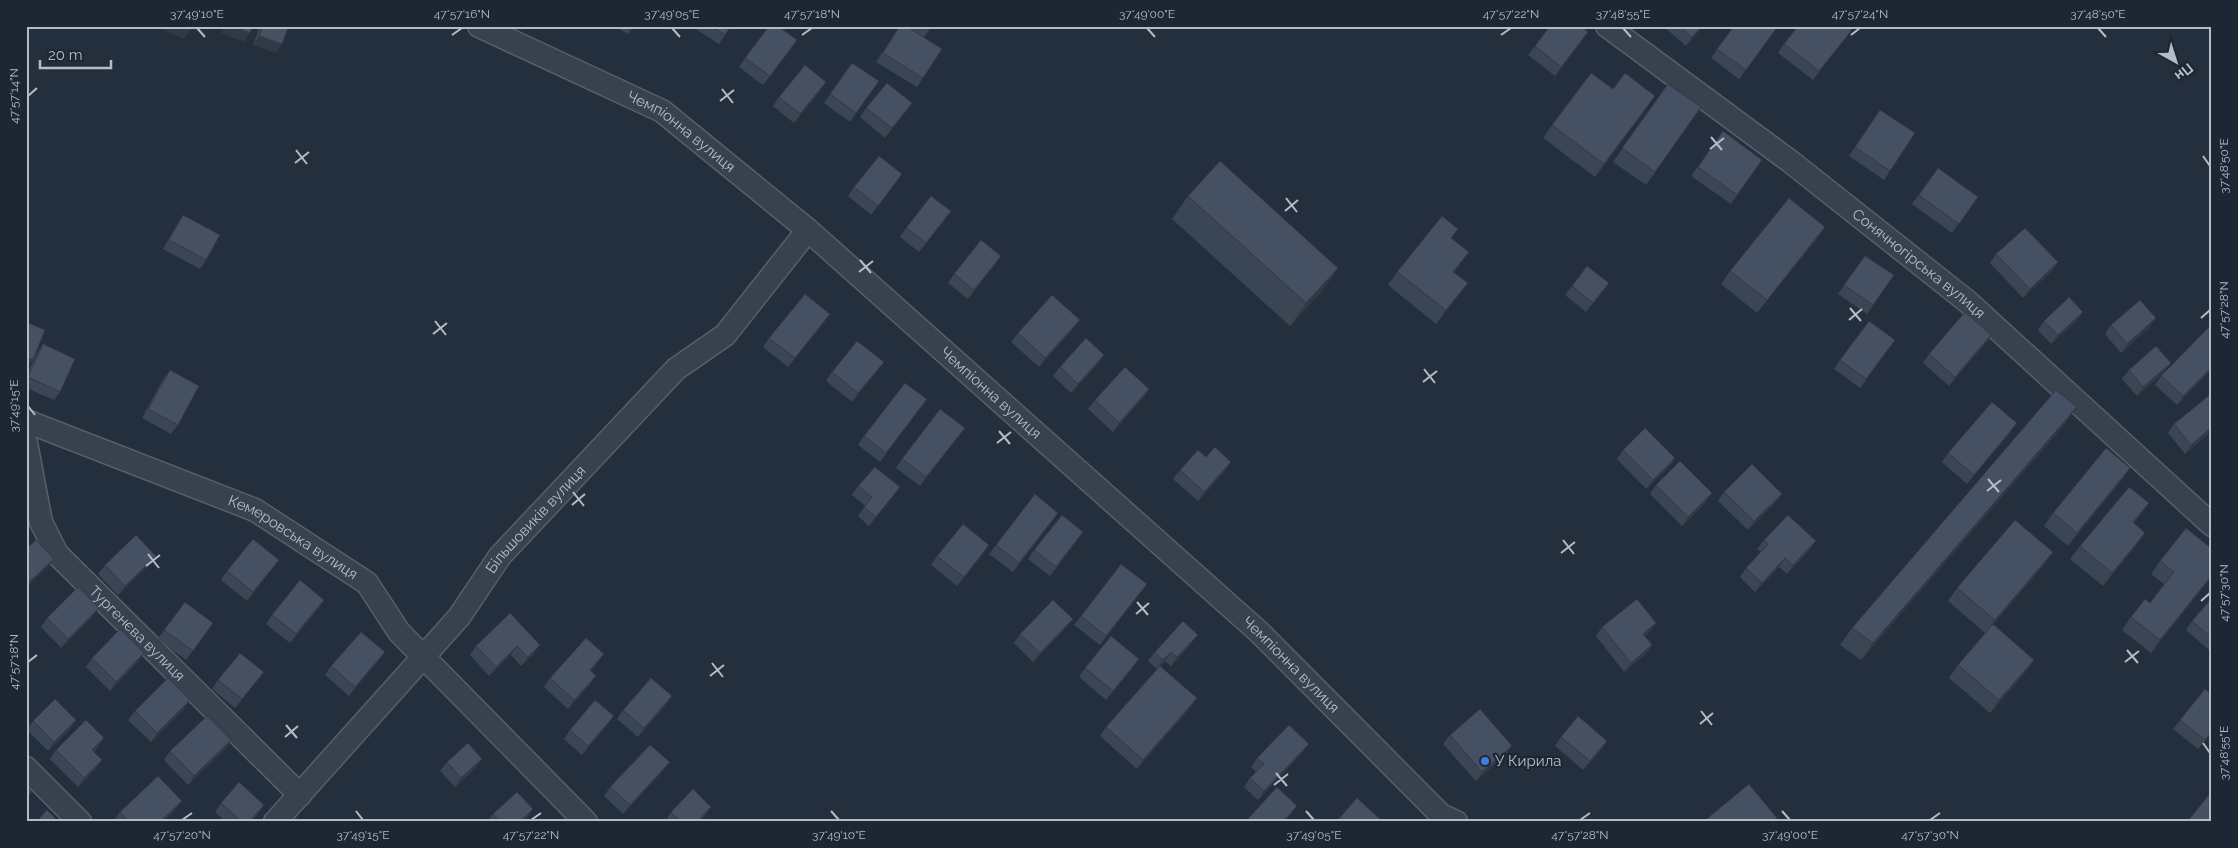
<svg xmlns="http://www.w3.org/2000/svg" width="2238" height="848" font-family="Raleway,sans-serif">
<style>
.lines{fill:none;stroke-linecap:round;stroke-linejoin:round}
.minor-casing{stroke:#565f6c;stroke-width:25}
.minor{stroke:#38414e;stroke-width:22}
.wall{fill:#3b4654}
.shaded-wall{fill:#303945}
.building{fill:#455162;stroke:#303945}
.ticks{fill:none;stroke:#b4bcc9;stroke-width:2}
.shop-dot{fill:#3f7fe0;stroke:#1d2633;stroke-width:2}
.labels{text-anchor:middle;stroke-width:4.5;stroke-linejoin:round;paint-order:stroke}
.street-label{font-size:15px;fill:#b4bcc9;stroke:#1d2633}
.poi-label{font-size:15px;fill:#b4bcc9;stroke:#1d2633;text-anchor:start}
.neatline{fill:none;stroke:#b4bcc9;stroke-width:2}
.ticks-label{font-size:12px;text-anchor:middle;fill:#b4bcc9}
</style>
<rect width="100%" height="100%" fill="#242f3e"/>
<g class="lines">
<defs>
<g id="minor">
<path id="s1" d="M479,26L662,111L808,230L1259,632L1441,815L1456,822"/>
<path id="s2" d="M1607,26L1791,162L1968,302L2212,525"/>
<path id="s3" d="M26,421L255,510L367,583L399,632L586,822"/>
<path id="s4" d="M26,443L41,522L57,554L300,795"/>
<path d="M26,768L80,822"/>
<path id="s5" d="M275,822L459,617L500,556L676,369L725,335L808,230"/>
</g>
</defs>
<use href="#minor" class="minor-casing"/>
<use href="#minor" class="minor"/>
</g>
<path class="wall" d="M260,26H289L276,53L253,45Z
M614,26H634L628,34Z
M691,26H731L719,44Z
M900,26H932L924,37L923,78L917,87L876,62Z
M1663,26H1703L1686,46Z
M1734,26H1778L1739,79L1711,58Z
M1852,30L1813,80L1778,53L1784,44Z
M1582,41L1555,76L1528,55L1535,46Z
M791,49L763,85L739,67L745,58Z
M852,63L879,81L850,122L824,103Z
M1668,84L1701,107L1646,185L1613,162Z
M1613,89L1646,109L1595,177L1543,138L1552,125Z
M820,91L794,123L773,106L779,97Z
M912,103L885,138L860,117L866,108Z
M1880,110L1915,133L1884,180L1849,156Z
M1723,131L1762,160L1731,204L1691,176Z
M1938,168L1978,197L1952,233L1912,204Z
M902,174L871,215L848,196L854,187Z
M1188,196L1338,268L1322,291L1290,326L1172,219Z
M183,215L206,260L200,269L163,249L177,224Z
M945,220L919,252L900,237L906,228Z
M1825,227L1816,240L1757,313L1721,284L1730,271Z
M1452,238L1460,265L1454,272L1468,283L1458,296L1436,324L1388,285L1397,272Z
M1996,254L2058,262L2052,271L2023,298L1990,263Z
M1001,256L968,299L948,283L954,274Z
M1865,256L1894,275L1867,314L1838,294Z
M1572,286L1602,292L1586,312L1565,295Z
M830,314L788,367L763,347L769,338Z
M2156,318L2150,327L2121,353L2105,334L2111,325Z
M2044,321H2077L2051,344L2038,330Z
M2212,324V369L2177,405L2155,385L2161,376Z
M1073,329L1039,367L1011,342L1018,333Z
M1991,335L1985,344L1949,386L1923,363L1929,354Z
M1895,340L1860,388L1834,369L1840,360Z
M43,344L60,392L54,400L26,388V376L37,353Z
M1104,355L1098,364L1071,393L1053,376L1060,367Z
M884,362L852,402L826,381L832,372Z
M170,370L178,425L171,434L142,418L163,379Z
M2129,370L2164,372L2137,396L2122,379Z
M1149,389L1143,398L1113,432L1088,409L1095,400Z
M2212,393V431L2185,454L2168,433L2174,424Z
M927,399L880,462L858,445L864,436Z
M2065,424L1861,660L1840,645L1852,628Z
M2011,432L1967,484L1942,462L1948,453Z
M958,437L920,486L896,468L902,459Z
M1623,450L1675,458L1669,467L1646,489L1617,459Z
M1206,457L1225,471L1198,501L1173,479L1180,470Z
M2130,468L2121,481L2068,546L2044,526L2053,513Z
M1656,485L1706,502L1682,526L1650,494Z
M858,486L900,487L869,526L858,516L865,506L852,495Z
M1724,492L1775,503L1748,530L1718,501Z
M2149,503L2134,523L2136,546L2103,586L2070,559L2080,546Z
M1058,513L1013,572L989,554L996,545Z
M1764,540L1810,550L1787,574L1779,567L1755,592L1740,577L1746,568L1761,552L1757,549Z
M1077,541L1050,576L1028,559L1034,550Z
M2053,552L2044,565L1993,624L2034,660L2025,673L1990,713L1949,678L1958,665L1985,633L1948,601L1957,588Z
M983,554L957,586L931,565L937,556Z
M2160,561L2212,576L2151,653L2122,630L2131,617L2150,603L2164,584L2151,574Z
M105,565H149L118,595L98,574Z
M272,569L247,601L221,580L227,571Z
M1140,593L1100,645L1074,625L1081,616Z
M2212,598V651L2211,652L2186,630L2192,621Z
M324,600L318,609L290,643L266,624L272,615Z
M510,613L534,654L521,666L511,655L489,676L470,655L476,646Z
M92,617L61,648L41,627L47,618Z
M213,623L186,660L158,639L164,630Z
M1656,623L1650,632L1645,636L1652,645L1646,654L1624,672L1596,636L1602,627Z
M1066,628L1033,662L1014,643L1020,634Z
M1191,644L1171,666L1165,661L1160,666L1191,707L1137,769L1100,736L1106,727L1157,669L1148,661L1155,652Z
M144,653L138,662L110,691L86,667L92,658Z
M378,661L349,696L325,675L331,666Z
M597,664L591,671L590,685L568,709L544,687L550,678Z
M1085,668H1133L1106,700L1079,677Z
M218,680L257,681L235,708L212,689Z
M190,700L184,709L151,742L128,720L135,711Z
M666,705L638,737L617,719L623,710Z
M76,720L70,729L48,751L27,730L33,721Z
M2180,720L2212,733L2198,749L2173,729Z
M607,725L582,755L564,739L570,730Z
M1450,735L1506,755L1476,781L1443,744Z
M1561,737L1607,741L1601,750L1583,770L1555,746Z
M231,740L225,749L188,785L164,760L170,751Z
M98,747L94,752L96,769L78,787L50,759L56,750Z
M1302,753L1258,800L1244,787L1250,778L1256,772L1251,767L1257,758Z
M447,762L476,768L455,787L440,771Z
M663,771L623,814L604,796L610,787Z
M221,803L258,814L251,822H226L215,812Z
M533,809L527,818L523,822H487L493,814Z
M175,810L163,822H115L114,821L120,812Z
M671,812L705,816L699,822H665Z"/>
<path class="shaded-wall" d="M156,26H183L191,30L184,39Z
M226,26H232L250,33L244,42L221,33Z
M1702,26H1703L1686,46L1692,37Z
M1852,30L1845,39L1813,80L1819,71Z
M259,36L282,44L276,53L253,45Z
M826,82L820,91L794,123L800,114Z
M1655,96L1646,109L1595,177L1604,164Z
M912,103L906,112L885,138L892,128Z
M902,174L896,183L871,215L878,206Z
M951,211L945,220L919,252L926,243Z
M1825,227L1816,240L1757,313L1767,300Z
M1001,256L995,265L968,299L974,290Z
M2058,262L2052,271L2023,298L2030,289Z
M1338,268L1322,291L1290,326L1306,303Z
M1468,283L1458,296L1436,324L1446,310Z
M2083,312L2077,321L2051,344L2058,335Z
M830,314L824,323L788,367L795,358Z
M2156,318L2150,327L2121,353L2127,344Z
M1080,320L1073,329L1039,367L1045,358Z
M1991,335L1985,344L1949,386L1955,377Z
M1104,355L1098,364L1071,393L1078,384Z
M26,357L33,360L27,369L26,368Z
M884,362L877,371L852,402L858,393Z
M2171,363L2164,372L2137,396L2143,387Z
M2212,367V369L2177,405L2183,396Z
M1149,389L1143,398L1113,432L1119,423Z
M2077,407L2065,424L1861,660L1873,643Z
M2017,423L2011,432L1967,484L1974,475Z
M2212,427V431L2185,454L2191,445Z
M965,428L958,437L920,486L926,477Z
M1675,458L1669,467L1646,489L1653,480Z
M1231,462L1225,471L1198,501L1204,492Z
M2130,468L2121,481L2068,546L2077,533Z
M1712,493L1706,502L1682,526L1688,517Z
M1782,494L1775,503L1748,530L1754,521Z
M2149,503L2140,516L2124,535L2133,522Z
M1058,513L1052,522L1013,572L1019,563Z
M1083,532L1077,541L1050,576L1056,567Z
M2145,533L2136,546L2103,586L2112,573Z
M1816,541L1810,550L1787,574L1793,565Z
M989,545L983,554L957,586L964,577Z
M2053,552L2044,565L1986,633L1995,620Z
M156,556L149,565L118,595L125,586Z
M1785,558L1779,567L1755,592L1762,583Z
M54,559L47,568L26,588L27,584Z
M279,560L272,569L247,601L253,592Z
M2212,575V576L2151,653L2160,640Z
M1147,584L1140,593L1100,645L1106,636Z
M324,600L318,609L290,643L296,634Z
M99,608L92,617L61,648L68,639Z
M1073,619L1066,628L1033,662L1040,653Z
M1656,623L1650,632L1636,643L1643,634Z
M1198,635L1191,644L1171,666L1177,657Z
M540,645L534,654L521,666L528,657Z
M1652,645L1646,654L1624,672L1631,663Z
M517,646L511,655L489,676L496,667Z
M385,652L378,661L349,696L355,687Z
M1171,652L1165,661L1157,669L1163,660Z
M144,653L138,662L110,691L116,682Z
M604,654L597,664L583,679L590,670Z
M1139,659L1133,668L1106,700L1113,691Z
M2034,660L2025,673L1990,713L1999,700Z
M596,676L590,685L568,709L574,700Z
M672,696L666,705L638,737L644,728Z
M1197,698L1191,707L1137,769L1143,760Z
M190,700L184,709L151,742L157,733Z
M614,716L607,725L582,755L588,746Z
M76,720L70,729L48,751L54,742Z
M104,738L98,747L86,759L92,750Z
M231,740L225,749L188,785L194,776Z
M1607,741L1601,750L1583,770L1590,761Z
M1309,744L1302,753L1258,800L1264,791Z
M1512,746L1506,755L1476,781L1482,772Z
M482,759L476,768L455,787L461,778Z
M102,760L96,769L78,787L84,778Z
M670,762L663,771L623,814L630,805Z
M182,801L175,810L163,822H160Z
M264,805L258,814L251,822H249Z
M1297,806L1291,815L1285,822H1283Z
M711,807L705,816L699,822H697Z
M533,809L527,818L523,822H520Z"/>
<path class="building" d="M183,26H192L191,30Z
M232,26H253L250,33Z
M263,26H289L282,44L259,36Z
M711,26H731L725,35Z
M769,26H778L797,40L770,76L745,58Z
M900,26H906L942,49L923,78L883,53Z
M925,26H931L929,29Z
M1550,26H1581L1588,32L1561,67L1535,46Z
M1679,26H1702L1692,37Z
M1734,26H1778L1746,70L1717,49Z
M1798,26H1847L1852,30L1819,71L1784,44Z
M852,63L879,81L856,113L830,94Z
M805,65L826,82L800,114L779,97Z
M1591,73L1613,89L1625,73L1655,96L1604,164L1552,125Z
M887,83L912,103L892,128L866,108Z
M1668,84L1701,107L1655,172L1622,148Z
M1880,110L1915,133L1890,171L1855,147Z
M1723,131L1762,160L1737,195L1698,167Z
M879,156L902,174L878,206L854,187Z
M1220,161L1338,268L1306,303L1188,196Z
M1938,168L1978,197L1959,224L1919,195Z
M931,196L951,211L926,243L906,228Z
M1789,198L1825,227L1767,300L1730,271Z
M183,215L220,235L206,260L169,240Z
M1442,216L1458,229L1451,238L1469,252L1453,272L1468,283L1446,310L1397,272Z
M2025,228L2058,262L2030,289L1996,254Z
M981,240L1001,256L974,290L954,274Z
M1865,256L1894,275L1873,305L1844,285Z
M1587,266L1609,283L1593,303L1572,286Z
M805,294L830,314L795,358L769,338Z
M1052,295L1080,320L1045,358L1018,333Z
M2069,297L2083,312L2058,335L2044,321Z
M2140,300L2156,318L2127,344L2111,325Z
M1965,312L1991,335L1955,377L1929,354Z
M1869,321L1895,340L1866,379L1840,360Z
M26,322L45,330L33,360L26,357Z
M2212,324V367L2183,396L2161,376Z
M1086,338L1104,355L1078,384L1060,367Z
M857,341L884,362L858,393L832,372Z
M43,344L75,359L60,392L28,377Z
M2156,346L2171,363L2143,387L2129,370Z
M1125,367L1149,389L1119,423L1095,400Z
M170,370L199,386L178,425L148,409Z
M905,383L927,399L886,453L864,436Z
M2056,390L2077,407L1873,643L1852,628Z
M2212,393V427L2191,445L2174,424Z
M1992,402L2017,423L1974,475L1948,453Z
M940,409L965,428L926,477L902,459Z
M1645,428L1675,458L1653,480L1623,450Z
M1215,447L1231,462L1204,492L1180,470L1198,450L1206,457Z
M2106,448L2130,468L2077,533L2053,513Z
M1680,461L1712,493L1688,517L1656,485Z
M1752,464L1782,494L1754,521L1724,492Z
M875,467L900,487L876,517L864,507L872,497L858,486Z
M2129,487L2149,503L2133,522L2145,533L2112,573L2080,546Z
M1035,494L1058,513L1019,563L996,545Z
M1062,515L1083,532L1056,567L1034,550Z
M1788,515L1816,541L1793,565L1785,558L1762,583L1746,568L1768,544L1764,540Z
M2015,520L2053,552L1995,620L1957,588Z
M963,524L989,545L964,577L937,556Z
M2186,528L2212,549V575L2160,640L2131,617L2145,599L2150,603L2174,572L2160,561Z
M136,535L156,556L125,586L105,565Z
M253,539L279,560L253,592L227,571Z
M36,540L54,559L27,584L26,583V549Z
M1121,564L1147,584L1106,636L1081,616Z
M300,580L324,600L296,634L272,615Z
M78,587L99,608L68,639L47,618Z
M2212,598V638L2192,621Z
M1637,599L1656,623L1643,634L1652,645L1631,663L1602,627Z
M1053,600L1073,619L1040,653L1020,634Z
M185,602L213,623L193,651L164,630Z
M510,613L540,645L528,657L517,646L496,667L476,646Z
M1183,621L1198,635L1177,657L1171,652L1163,660L1155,652Z
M1993,624L2034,660L1999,700L1958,665Z
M120,629L144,653L116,682L92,658Z
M361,632L385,652L355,687L331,666Z
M1111,636L1139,659L1113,691L1085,668Z
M586,638L604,654L590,670L596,676L574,700L550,678Z
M240,653L264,672L242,699L218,680Z
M1160,666L1197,698L1143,760L1106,727Z
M168,678L190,700L157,733L135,711Z
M651,678L672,696L644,728L623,710Z
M2205,689L2212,695V731L2205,740L2180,720Z
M55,699L76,720L54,742L33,721Z
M595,700L614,716L588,746L570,730Z
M1480,709L1512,746L1482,772L1450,735Z
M207,716L231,740L194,776L170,751Z
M1578,716L1607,741L1590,761L1561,737Z
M86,720L104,738L92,750L102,760L84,778L56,750Z
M1289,725L1309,744L1264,791L1250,778L1264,764L1257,758Z
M468,743L482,759L461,778L447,762Z
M650,745L670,762L630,805L610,787Z
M158,776L182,801L160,822H130L120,812Z
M239,782L264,805L249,822H242L221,803Z
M1749,784L1780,822H1703Z
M26,787L31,792L26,797Z
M1277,787L1297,806L1283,822H1245Z
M693,789L711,807L697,822H680L671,812Z
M2212,791V822H2187Z
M517,792L533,809L520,822H500L493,814Z
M1357,798L1381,820L1379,822H1336Z
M47,810L59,822H36Z"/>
<path class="ticks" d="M197,28L205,37M672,28L680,37M1147,28L1155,37M1623,28L1631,37M2098,28L2106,37M452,35L462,28M802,35L812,28M1501,35L1511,28M1851,35L1860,28M722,89L733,103M28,96L37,88M720,101L734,90M1711,137L1722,150M1710,149L1724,138M296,150L307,164M2203,156L2210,166M295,163L309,152M1286,198L1297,212M1285,211L1298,200M860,260L871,273M859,272L873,261M1850,308L1861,321M2201,318L2210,310M1849,320L1862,309M435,321L446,335M433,334L447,323M1424,369L1435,383M1423,382L1437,371M28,406L35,415M999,431L1010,444M997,443L1011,432M1988,479L1999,492M1987,491L2001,480M573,492L584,506M572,505L585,494M1563,540L1574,554M1561,553L1575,542M148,554L159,568M146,566L160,555M2201,601L2210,593M1137,602L1148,615M1136,614L1149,603M2127,650L2138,663M28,662L37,655M2125,662L2139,651M712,663L723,677M710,676L724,665M1701,711L1712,725M1700,724L1713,713M286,725L297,738M285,737L298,726M2203,743L2210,753M1276,773L1287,786M1274,785L1288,774M356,811L363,820M831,811L839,820M1306,811L1314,820M1782,811L1790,820M182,820L192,813M531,820L541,813M1580,820L1590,813M1930,820L1940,813"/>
<circle class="shop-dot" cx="1485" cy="761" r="5"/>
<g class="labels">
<g class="street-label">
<text dy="5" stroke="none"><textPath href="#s1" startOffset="229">Чемпіонна вулиця</textPath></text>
<text dy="5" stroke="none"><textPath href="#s2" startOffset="392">Сонячногірська вулиця</textPath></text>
<text dy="5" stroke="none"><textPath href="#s1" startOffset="635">Чемпіонна вулиця</textPath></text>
<text dy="5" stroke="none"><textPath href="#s5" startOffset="400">Більшовиків вулиця</textPath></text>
<text dy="5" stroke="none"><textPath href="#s3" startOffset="292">Кемеровська вулиця</textPath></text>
<text dy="5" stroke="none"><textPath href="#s4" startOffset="229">Тургенєва вулиця</textPath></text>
<text dy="5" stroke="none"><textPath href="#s1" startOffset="1040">Чемпіонна вулиця</textPath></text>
</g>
<g class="poi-label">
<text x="1495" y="766">У Кирила</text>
</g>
</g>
<rect width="2238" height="848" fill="none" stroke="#1d2633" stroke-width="55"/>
<g transform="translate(2176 62) rotate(141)" stroke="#1d2633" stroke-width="4" paint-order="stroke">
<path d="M0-4L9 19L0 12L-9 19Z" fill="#b4bcc9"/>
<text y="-8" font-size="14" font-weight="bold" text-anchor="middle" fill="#b4bcc9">Пн</text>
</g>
<path d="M40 60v8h71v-8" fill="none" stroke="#b4bcc9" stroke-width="2.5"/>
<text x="48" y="60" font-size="15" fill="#b4bcc9" stroke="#1d2633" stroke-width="4" paint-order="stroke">20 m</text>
<rect x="28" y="28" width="2182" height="792" class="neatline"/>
<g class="ticks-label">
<text x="197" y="18">37°49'10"E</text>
<text x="462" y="18">47°57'16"N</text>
<text x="672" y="18">37°49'05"E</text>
<text x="812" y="18">47°57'18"N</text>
<text x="1147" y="18">37°49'00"E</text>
<text x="1511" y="18">47°57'22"N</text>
<text x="1623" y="18">37°48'55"E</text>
<text x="1860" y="18">47°57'24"N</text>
<text x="2098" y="18">37°48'50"E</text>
<text transform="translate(14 96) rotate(-90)" y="4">47°57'14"N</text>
<text transform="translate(2224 166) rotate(-90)" y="4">37°48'50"E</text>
<text transform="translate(2224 310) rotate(-90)" y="4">47°57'28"N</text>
<text transform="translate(14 406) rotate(-90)" y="4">37°49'15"E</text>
<text transform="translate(2224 593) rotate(-90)" y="4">47°57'30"N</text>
<text transform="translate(14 662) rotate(-90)" y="4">47°57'18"N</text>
<text transform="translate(2224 753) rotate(-90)" y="4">37°48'55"E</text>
<text x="182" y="839">47°57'20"N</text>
<text x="363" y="839">37°49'15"E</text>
<text x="531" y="839">47°57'22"N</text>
<text x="839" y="839">37°49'10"E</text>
<text x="1314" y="839">37°49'05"E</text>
<text x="1580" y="839">47°57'28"N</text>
<text x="1790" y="839">37°49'00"E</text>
<text x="1930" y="839">47°57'30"N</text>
</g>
</svg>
